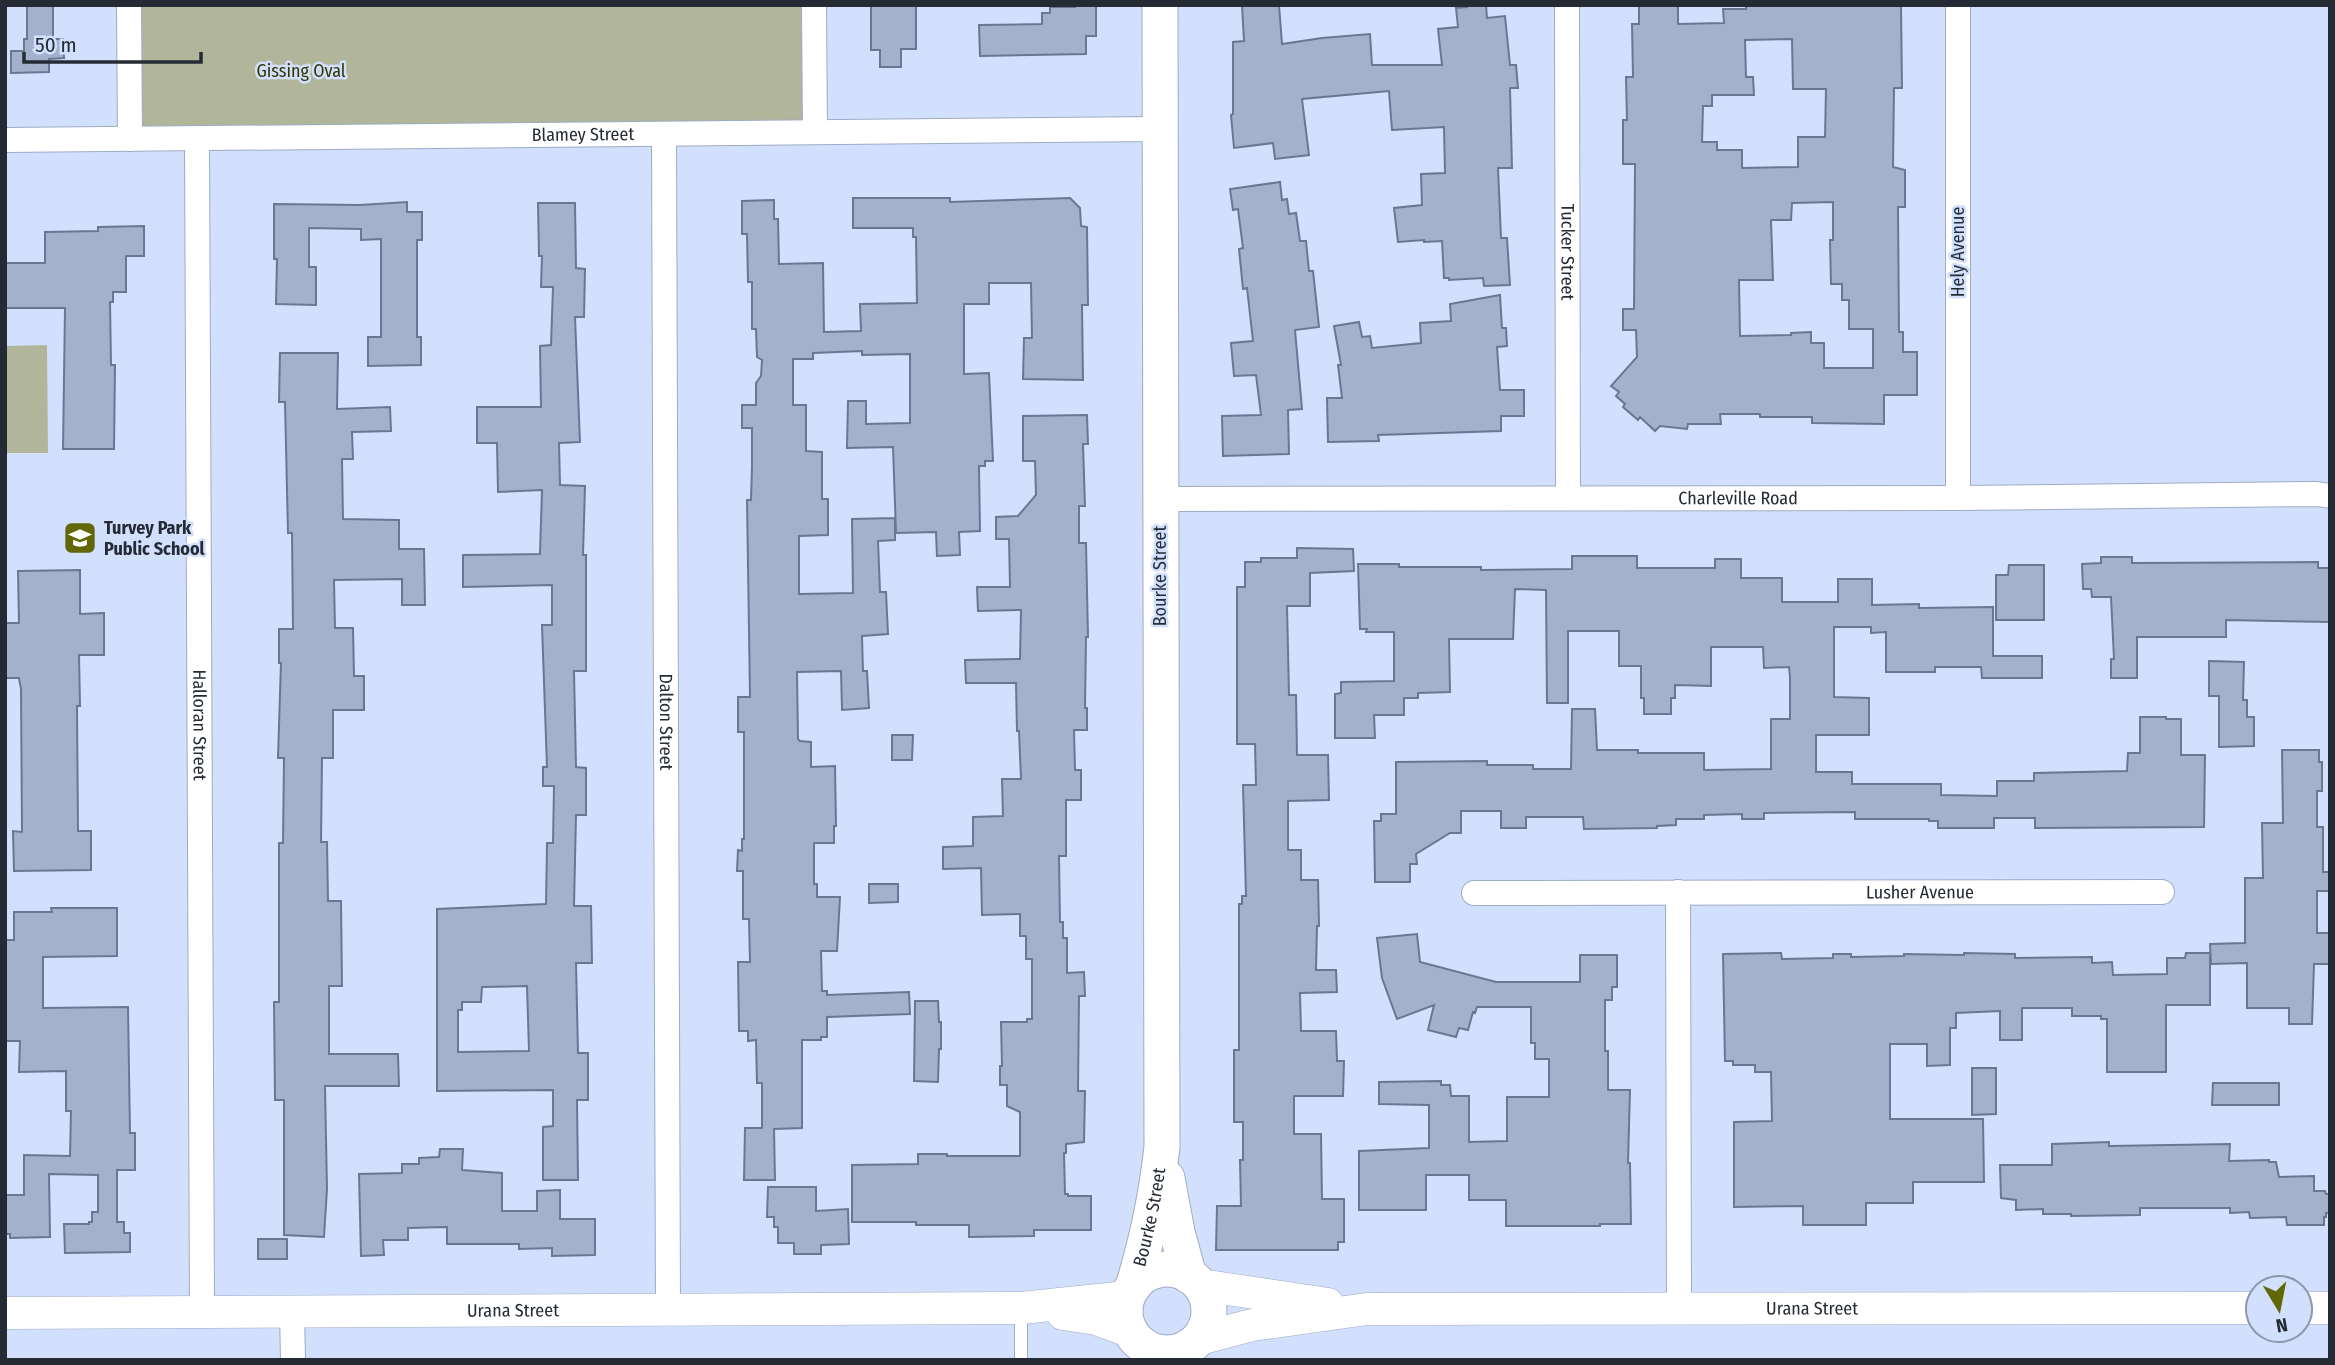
<svg xmlns="http://www.w3.org/2000/svg" width="2335" height="1365" font-family="'Fira Sans Condensed',sans-serif">
<style>
.green{fill:#b1b599}
.building{fill:#a4b1cd;stroke:#6b7790;stroke-width:2;fill-rule:evenodd}
.lines{fill:none;stroke-linecap:round;stroke-linejoin:round}
.service-casing{stroke:#9eabc6;stroke-width:14}
.minor-casing{stroke:#9eabc6;stroke-width:26}
.tertiary-casing{stroke:#9eabc6;stroke-width:33}
.secondary-casing{stroke:#9eabc6;stroke-width:37}
.service{stroke:#fff;stroke-width:12}
.minor{stroke:#fff;stroke-width:24}
.tertiary{stroke:#fff;stroke-width:32}
.secondary{stroke:#fff;stroke-width:35}
.labels{text-anchor:middle;stroke-width:5;stroke-linejoin:round;paint-order:stroke}
.park-label{font-size:18px;fill:#333600;stroke:#d2e0fd}
.street-label{font-size:18px;fill:#252b35;stroke:#d2e0fd}
.poi-label{font-size:18px;font-weight:bold;fill:#252b35;stroke:#d2e0fd;text-anchor:start}
</style>
<rect width="100%" height="100%" fill="#d2e0fd"/>
<path class="green" d="M129,5H814L815,132L130,139Z
M47,345L48,453H5V346Z
M1253,1358L2330,1359V1360H1251Z"/>
<path class="building" d="M27,5H53V39H63L64,58L49,59V72L11,73V51H24V39H27Z
M871,5H916V49H901V67H880V50H871Z
M1075,5H1096V36H1086V54L980,56L979,25L1042,24V13H1050V7H1075Z
M1242,5H1279L1282,44L1322,38L1370,34L1372,65H1442L1438,29L1458,27L1456,8L1467,7V5H1486L1487,18L1505,16L1510,65H1516L1518,88H1510L1512,168H1498L1501,238H1507L1510,285L1484,286L1483,278L1449,280V278H1444L1442,241L1424,242V240L1398,242L1394,208L1422,205L1421,174L1445,173L1444,127L1392,130L1389,91L1302,99L1309,155L1275,159L1273,143L1234,148L1231,115L1233,114V42L1244,41Z
M1639,5H1678V24L1724,23L1723,9H1746V5H1901L1902,88H1894L1893,167L1905,170V207H1898L1899,332H1903V352H1917V395H1884V424L1812,423V417H1760V414H1720L1721,424H1688L1687,429L1660,426L1655,431L1640,417L1638,420L1623,407L1625,404L1616,396L1619,392L1611,386L1637,357L1636,330H1623V309H1634L1635,164H1623V120H1627L1626,77H1633L1632,24H1639ZM1792,39L1793,89H1826L1825,137H1798V167L1742,168V150H1717V142H1702L1703,106H1712V95H1754L1753,77H1746L1745,40ZM1833,202V240H1830L1831,284H1842V300H1849V329H1873V368H1824V343H1811V332L1791,333V335L1740,336L1739,280H1773L1771,220H1791L1792,203Z
M1280,182L1282,200L1287,199L1289,214L1296,213L1300,241H1306L1309,271H1313L1319,327L1295,330L1302,409L1288,410L1289,454L1223,456L1222,416L1261,415L1256,375L1234,376L1231,343L1253,341L1247,288L1243,289L1239,249L1243,248L1238,209L1233,210L1230,189Z
M853,198H950V202L1070,198L1080,208L1081,226L1087,227L1088,305H1082L1083,380L1023,379L1024,338H1032L1031,283H989V304H964V374L989,373L993,461H985V466H979L980,531L959,532L960,555L937,556L936,532L896,533L893,447L847,448L848,401H866V424L910,423V354L862,355V351L813,353V359H793V405H806V451L822,452V499H828V535L799,536V594L853,593L852,519L895,518V540L878,541L880,592H886L888,634L862,636L863,671H867L869,708L842,710L841,671L797,672L798,739L800,741L811,742V767L835,766L836,826H834V843H814V884H817V897H840L837,951H821L822,991H827V995L909,992L910,1014L827,1017V1037H821V1040H802V1128L774,1129L775,1180H744L745,1128H762V1083H757L756,1040L748,1041V1031H739L738,962H750L749,919H743V871H737L738,850L742,851V839H744V732H738V697H750L747,500H751L752,466V428H742V405H756V383L761,376L762,360L757,357L756,329H752V282H748L747,234H742V201L774,200V219H778L779,264L823,263L824,332L861,331L860,304L917,303L916,237H913V228H853Z
M407,202V212H422V240H417V337H421V365L368,366V337H381V239L361,240V229L309,228V267H316V305L276,304L277,259H274V204L360,205Z
M538,203H575L576,268L585,269L584,317H575L580,442L559,443L560,485L585,486L583,555H586V671H574L576,767L586,768V815H576L574,906H591L592,963H576L578,1053H588V1100H577L578,1180H543V1127L553,1126V1090L437,1091V909L546,904L547,843H553L554,786H543V767H547L542,625H552V585L463,587V555L540,554L542,490L498,492L497,443H477V407H541L540,346L551,345L553,287H541L542,256H539ZM527,986L529,1051L458,1052V1010H462V1002H481L482,987Z
M144,226V256H126V292H113V302H110L111,365H115L114,449H63L65,308H5V263H45V232L98,231V227Z
M1500,295L1502,328H1506L1507,346L1497,347L1500,390H1524V416H1501V431L1378,435L1379,441L1328,442L1327,398H1342L1338,365H1341L1334,326L1359,322L1362,337L1370,336L1372,348L1421,343L1420,323L1451,321L1450,304Z
M280,353H338L337,409L390,407L391,431L352,432L353,459H342L343,519L399,520V549H424L425,605H402V579L334,580L335,628H353L354,676H364V710H333V758H322L321,842H327L328,901H341L342,986H329V1054H398L399,1086H325L327,1189L324,1237L284,1235V1100H275L274,1002H279V843H283L284,758H278L281,663H279V629H293L292,533H288L285,402H279Z
M1087,415L1088,444H1083L1085,506H1079V543H1086L1088,637H1086L1085,708H1087V730H1074L1075,770H1081V800H1066V856H1059L1060,922H1063V938H1067V973L1084,972L1085,996H1079L1078,1091H1085L1084,1142L1066,1144V1153H1064L1065,1194H1068V1196H1091V1230H1034V1236L969,1237V1225H916V1222H852V1165L918,1164V1154H947V1156H1020V1112L1007,1106V1085H1000V1066H1002L1001,1022H1027V1019H1032V959H1026V936H1020V914L982,915L981,868L943,869V847L973,846V817L1003,816L1002,779H1021L1019,731H1017L1016,683H966L965,660L1020,659L1021,610L978,611L977,587H1010L1009,539H996V517L1018,516L1036,495L1035,461H1023V416Z
M1297,548L1353,549L1354,571L1310,573V606H1287L1289,695H1296L1297,755H1328L1329,800L1288,801V850H1301V880H1318L1319,926H1317L1316,970H1336L1337,992L1300,993L1301,1031H1336L1337,1061H1344L1343,1096H1294V1134H1321L1322,1199H1344V1242H1338V1250H1216L1217,1206H1241L1240,1160H1243V1122H1234V1050H1239V904H1242V896H1246L1243,785H1256L1255,744H1237V587H1245V562H1261V558H1297Z
M1572,556H1637V568H1715V559H1741V578H1782V602H1838V579H1872V605L1919,604V608L1993,607V656H2042V678H1982L1981,667H1935V672H1886V632L1871,633V627H1834V697L1869,698V735H1816V772H1852V784H1941V795L1997,796V781H2034V773L2127,771L2128,753H2140V717H2166V719H2181V755H2205L2204,827L2035,828V818H1994V828H1938V821H1929V819H1855V812L1764,813V819H1742V814L1704,815V819H1676V825L1657,826V828L1584,829L1583,817H1526V828H1501V811H1461V833H1450L1416,854L1417,864H1410V882H1375L1374,821H1381V814H1396V762L1487,761V765H1533V769H1571L1572,709H1595L1597,750H1638V753H1704V770L1771,769V719H1790V677L1789,667L1764,668L1763,647H1711V686L1675,685V698H1671V714H1644V698H1641V666H1619V631H1568V703H1547L1546,590L1515,589L1513,639H1449L1450,692L1418,693V698H1404V715H1374L1375,738H1335V694L1341,693V682L1394,681V632H1366L1367,629H1360L1358,564H1399V567H1481V570L1572,569Z
M2101,557H2132V563L2318,562V568H2330V622L2226,620V637H2137V678H2111V659H2114L2111,597H2092L2091,589H2083L2082,564L2101,563Z
M2009,565H2044V620H1996V575H2008Z
M80,570V614L104,613V655H79L80,706H77L78,831H91V870L14,871L13,831L22,832L21,689L19,678H5V623H19L18,571Z
M2209,661L2244,662L2243,700H2247V717H2254V746L2219,747V696H2209Z
M892,735H913L912,760H892Z
M2282,750H2319V762H2322V791H2317V827H2323V872H2330V891H2317V933H2330V964H2314L2312,1024H2289V1008H2247V963L2211,964L2210,944L2245,943V878H2263L2262,823H2283Z
M869,884H898V902L869,903Z
M51,908H117V956L43,957V1008L128,1007L130,1133H135V1170H117V1222H124V1233H130V1252L65,1253L64,1224H89V1222H92V1212H98V1175L49,1174L50,1237L10,1238V1234H5V1195H24V1155L70,1156L71,1111H66V1071L19,1072L20,1041H5V940H14V912H52Z
M1417,934L1420,962L1496,982H1580V955H1617V987H1612V1000H1605V1051H1608V1090H1630L1628,1163H1630L1631,1224H1600V1226H1506V1200H1469V1175H1426V1210H1359V1151L1429,1148V1105L1379,1104V1082L1441,1081V1085H1450L1451,1096H1469V1142L1507,1141V1097H1549V1059H1535V1043H1531V1007H1477L1475,1013L1473,1012L1468,1030L1459,1028L1456,1037L1428,1030L1434,1005L1397,1019L1382,978L1377,938Z
M1781,953L1782,959L1833,958V954H1851V957L1904,956V954L1964,955V953L2015,954V958L2092,957V963L2112,962L2113,975L2167,974V958H2185L2186,953H2210V1005H2166V1072H2107V1019H2101V1016H2072V1008H2022V1040H2000V1011L1956,1013V1028H1950V1065L1927,1066V1044H1890V1119H1983L1984,1182H1913V1203H1866V1225H1803V1206L1734,1207V1122L1772,1121L1771,1072H1755V1065H1733V1061H1725L1723,954Z
M915,1001H938L939,1022H941V1049H939L938,1082L914,1081Z
M1972,1068H1996V1114L1972,1115Z
M2213,1083H2279V1105H2212Z
M2109,1142V1146L2230,1144L2229,1161L2269,1160V1162H2276L2279,1177L2314,1176V1191H2325L2326,1194H2330V1213H2326V1217H2324V1225H2287L2286,1217L2250,1218L2249,1212L2230,1213V1208H2140V1215L2071,1216V1214H2043V1209L2016,1210V1200L2001,1198L2000,1165H2052V1144Z
M440,1149H463L462,1170L502,1173V1211H537V1191L560,1190V1219H595V1255L552,1256V1248L519,1249V1244H447V1227L408,1228V1240H383L384,1255L361,1256L359,1174L402,1173V1164H419V1158L439,1157Z
M768,1187H816V1211L848,1209L849,1244L821,1245V1254H794V1243H778V1227H774V1217H767Z
M258,1239H287V1259H258Z"/>
<g class="lines">
<defs>
<path id="service" d="M1021,1308V1360"/>
<g id="minor">
<path d="M129,5L130,139"/>
<path d="M814,5L815,132"/>
<path id="s1" d="M1567,5L1568,497"/>
<path id="s2" d="M664,134L668,1309"/>
<path id="s3" d="M197,139L202,1311"/>
<path id="s4" d="M5,140L1160,129"/>
<path d="M1958,498V5"/>
<path id="s5" d="M1160,499L1958,498L2317,494L2330,496"/>
<path d="M1678,892L1679,1310"/>
<path id="s6" d="M1474,893L2162,892"/>
<path d="M292,1311L293,1360"/>
</g>
<g id="tertiary">
<path d="M1200,1285L1328,1304"/>
<path d="M2300,1308H2330"/>
<path id="s7" d="M5,1313L1021,1308L1127,1297"/>
<path d="M1063,1314L1096,1319L1129,1331"/>
<path id="s8" d="M1199,1339L1252,1325L1367,1309L2258,1308"/>
</g>
<g id="secondary">
<path d="M1167,1178L1177,1232L1189,1276"/>
<circle cx="1167" cy="1311" r="42"/>
<path id="s9" d="M1133,1287C1148,1237 1156,1198 1162,1147L1160,5"/>
</g>
</defs>
<use href="#service" class="service-casing"/>
<use href="#minor" class="minor-casing"/>
<use href="#tertiary" class="tertiary-casing"/>
<use href="#secondary" class="secondary-casing"/>
<use href="#service" class="service"/>
<use href="#minor" class="minor"/>
<use href="#tertiary" class="tertiary"/>
<use href="#secondary" class="secondary"/>
</g>
<defs>
<symbol id="school-square" viewBox="-11 -11 22 22"><rect x="-9" y="-9" width="18" height="18" rx="4" fill="#626705" stroke="#d2e0fd"/><path d="M0-5L7-2L0 1L-7-2ZM-4 1L0 2.5L4 1V4Q0 6-4 4Z" fill="#fff"/></symbol>
</defs>
<g fill-rule="evenodd">
<use href="#school-square" x="61" y="519" width="38" height="38"/>
</g>
<g class="labels">
<g class="park-label">
<text x="301" y="77">Gissing Oval</text>
</g>
<g class="street-label">
<text dy="6" stroke="none"><textPath href="#s4" startOffset="578">Blamey Street</textPath></text>
<text dy="6" stroke="none"><textPath href="#s1" startOffset="247">Tucker Street</textPath></text>
<text transform="translate(1958 252) rotate(-90)" y="6">Hely Avenue</text>
<text dy="6" stroke="none"><textPath href="#s5" startOffset="578">Charleville Road</textPath></text>
<text transform="translate(1160 576) rotate(-90)" y="6">Bourke Street</text>
<text dy="6" stroke="none"><textPath href="#s2" startOffset="588">Dalton Street</textPath></text>
<text dy="6" stroke="none"><textPath href="#s3" startOffset="586">Halloran Street</textPath></text>
<text dy="6" stroke="none"><textPath href="#s6" startOffset="446">Lusher Avenue</textPath></text>
<text dy="6" stroke="none"><textPath href="#s9" startOffset="72">Bourke Street</textPath></text>
<text dy="6" stroke="none"><textPath href="#s8" startOffset="616">Urana Street</textPath></text>
<text dy="6" stroke="none"><textPath href="#s7" startOffset="508">Urana Street</textPath></text>
</g>
<g class="poi-label">
<text x="104" y="534">Turvey Park<tspan x="104" dy="21">Public School</tspan></text>
</g>
</g>
<rect width="2335" height="1365" fill="none" stroke="#252b35" stroke-width="14"/>
<g transform="translate(2279 1309) rotate(170)"><circle r="33" fill="#d2e0fd" stroke="#8d98ad" stroke-width="2"/>
<path d="M0-5L12 26L0 18L-12 26Z" fill="#626705"/>
<text y="-10" font-size="19" font-weight="bold" text-anchor="middle" fill="#252b35">N</text>
</g>
<path d="M24 52v10h177v-10" fill="none" stroke="#252b35" stroke-width="3.5"/>
<text x="35" y="52" font-size="21" fill="#252b35" stroke="#d2e0fd" stroke-width="5" paint-order="stroke">50 m</text>
</svg>
